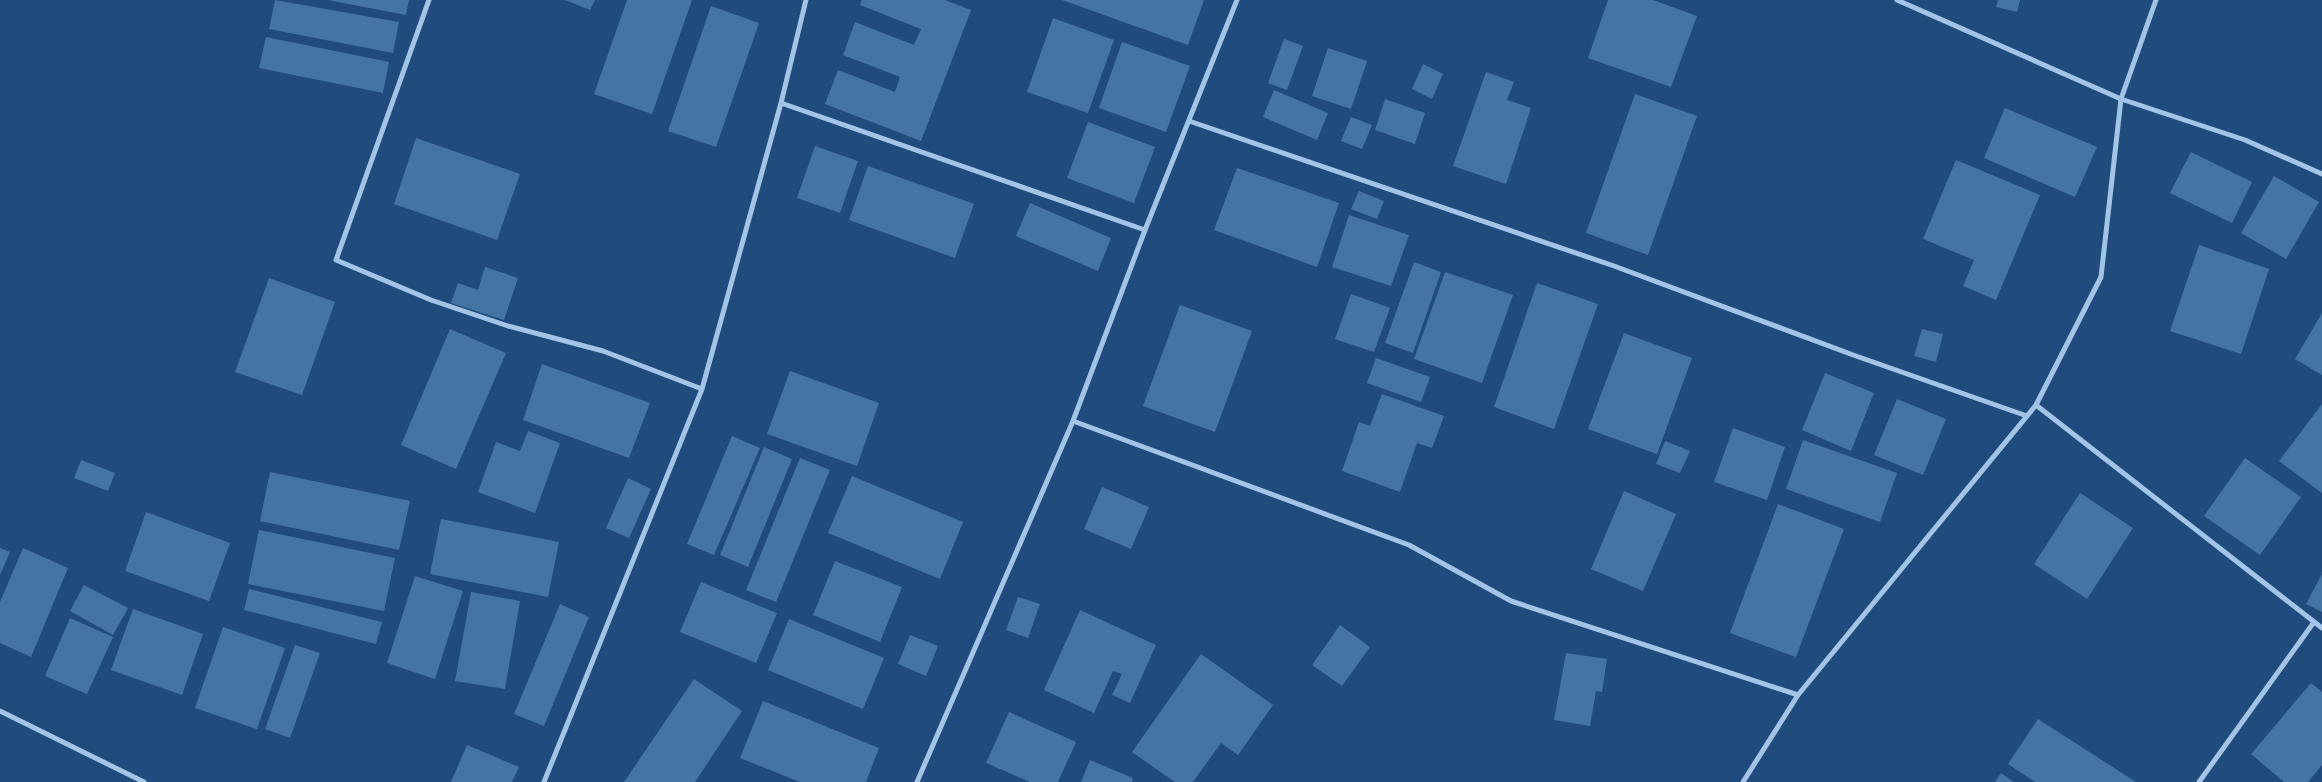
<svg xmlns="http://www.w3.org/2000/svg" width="2322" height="782" font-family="'Alegreya Sans',sans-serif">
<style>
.building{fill:#4474a4}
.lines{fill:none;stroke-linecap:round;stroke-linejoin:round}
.street{stroke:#a2c4e7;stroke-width:5}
</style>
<rect width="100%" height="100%" fill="#1f4c7c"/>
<path class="building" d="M275,0L399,22L393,53L269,29Z
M328,0H409L406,15Z
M565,0H595L590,10Z
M627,0H692L652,114L594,94Z
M862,0H945L971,10L921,141L825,104L838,70L895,92L900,77L843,55L855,22L914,45L921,29L860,5Z
M1062,0H1204L1188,45Z
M1608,0H1653L1697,16L1671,87L1588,58Z
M1998,0H2020L2017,12L1996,7Z
M711,6L759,23L716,147L668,131Z
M1053,18L1114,40L1088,113L1027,92Z
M266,37L389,62L383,93L259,68Z
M1284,39L1303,46L1287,90L1268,83Z
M1122,42L1190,66L1166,132L1099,108Z
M1328,48L1367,61L1351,109L1312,96Z
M1423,64L1443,74L1432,99L1412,89Z
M1486,72L1514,82L1507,100L1531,108L1506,184L1453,166Z
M1274,90L1328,113L1317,140L1263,117Z
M1635,94L1697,116L1648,255L1586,233Z
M1385,99L1425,113L1415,144L1375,130Z
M2005,108L2097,147L2075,197L1984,158Z
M1351,117L1372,125L1362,149L1341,141Z
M1088,122L1155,147L1134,203L1067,178Z
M416,138L520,174L497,240L394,204Z
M815,146L858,161L840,213L797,198Z
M2191,152L2252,182L2232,223L2170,193Z
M1956,160L2040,195L1996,300L1963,286L1974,260L1923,239Z
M868,166L974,204L955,258L849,220Z
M1237,168L1339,203L1317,267L1214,230Z
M2274,176L2319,202L2286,259L2241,233Z
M1359,191L1384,201L1377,219L1351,209Z
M1030,203L1111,238L1098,271L1016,236Z
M1349,215L1409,235L1391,286L1332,267Z
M2199,245L2269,269L2241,354L2170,331Z
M1414,262L1441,272L1413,353L1385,343Z
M485,267L518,278L504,320L451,303L458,283L478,290Z
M1445,272L1513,295L1482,383L1414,359Z
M269,278L335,302L302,395L235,372Z
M1537,283L1598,304L1554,429L1494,407Z
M1351,294L1390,308L1374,352L1335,339Z
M1180,305L1252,331L1215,432L1143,406Z
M2322,313V375L2295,359Z
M450,329L506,353L456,469L401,445Z
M1922,329L1943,334L1936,362L1914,356Z
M1624,333L1692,358L1657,454L1588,429Z
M1376,358L1430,377L1421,402L1367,383Z
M542,364L650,403L629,458L523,420Z
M790,371L879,403L857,466L767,434Z
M1825,373L1874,393L1851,451L1802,430Z
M1382,394L1444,416L1432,448L1417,443L1400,492L1342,471L1359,422L1370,426Z
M1897,399L1946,419L1923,475L1874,455Z
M2322,404V493L2279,461Z
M1733,428L1785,447L1767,500L1714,482Z
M528,431L560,443L535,513L478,492L496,442L520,451Z
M732,436L760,448L714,555L687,544Z
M1803,440L1897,473L1880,522L1786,489Z
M1665,441L1690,451L1680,473L1656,464Z
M764,447L792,459L748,567L720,555Z
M800,458L830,470L776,602L746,590Z
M2245,458L2301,497L2260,555L2204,516Z
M81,460L115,473L108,491L74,478Z
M270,472L410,501L399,550L260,521Z
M852,476L963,522L940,579L828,533Z
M628,478L651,489L629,538L606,528Z
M1102,487L1149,507L1131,549L1084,529Z
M1624,491L1676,514L1643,591L1591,569Z
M2080,493L2133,528L2087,599L2034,564Z
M1778,504L1844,529L1796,657L1730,633Z
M146,512L230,543L209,601L125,571Z
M441,519L559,542L548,597L430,574Z
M259,530L395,558L384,611L248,584Z
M0,548L10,552L0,575Z
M23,548L68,568L31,657L0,643V602Z
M835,561L902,587L880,642L813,615Z
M2322,574V612L2306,604Z
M415,576L463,591L435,679L387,663Z
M701,582L777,613L756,663L680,632Z
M84,585L128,608L113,635L70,611Z
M249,589L382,622L376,644L244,610Z
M471,592L520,601L505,689L455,681Z
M1018,597L1040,604L1028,638L1006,630Z
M560,604L589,617L544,726L514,714Z
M133,609L203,634L182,695L111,670Z
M1080,610L1156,645L1130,703L1112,695L1122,674L1113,671L1094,713L1044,690Z
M70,618L113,637L87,694L45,676Z
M789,619L884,658L863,709L768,670Z
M1340,625L1370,647L1342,686L1312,665Z
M223,627L285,648L257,729L195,708Z
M910,635L938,646L926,676L898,664Z
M295,645L320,653L290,738L265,729Z
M1566,653L1607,659L1602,692L1596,691L1590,726L1554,720Z
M1201,654L1273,705L1238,755L1221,743L1193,782H1175L1132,752Z
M694,679L742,711L695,782H624Z
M2311,683L2322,692V765L2308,782H2284L2251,754Z
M763,701L879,748L866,782H800L740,758Z
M1009,712L1076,742L1058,782H1030L986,763Z
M2038,719L2136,782H2035L2008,764Z
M467,745L519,767L512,782H451Z
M1090,760L1133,778L1132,782H1081Z
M2001,773L2014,782H1995Z"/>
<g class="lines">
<path class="street" d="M429,0L336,260L431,300L508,326L603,351L702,389
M1897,0L2121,99L2245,140L2322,174
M781,103L1145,230
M1189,121L1614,266L1856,356L2027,416
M2036,405L2322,628
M1073,421L1409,545L1511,601L1798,695
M0,711L144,782
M544,782L702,389L781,103L806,0
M917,782L1073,421L1145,230L1237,0
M1743,782L1798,695L2036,405L2101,277L2121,99L2156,0
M2199,782L2314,622"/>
</g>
</svg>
